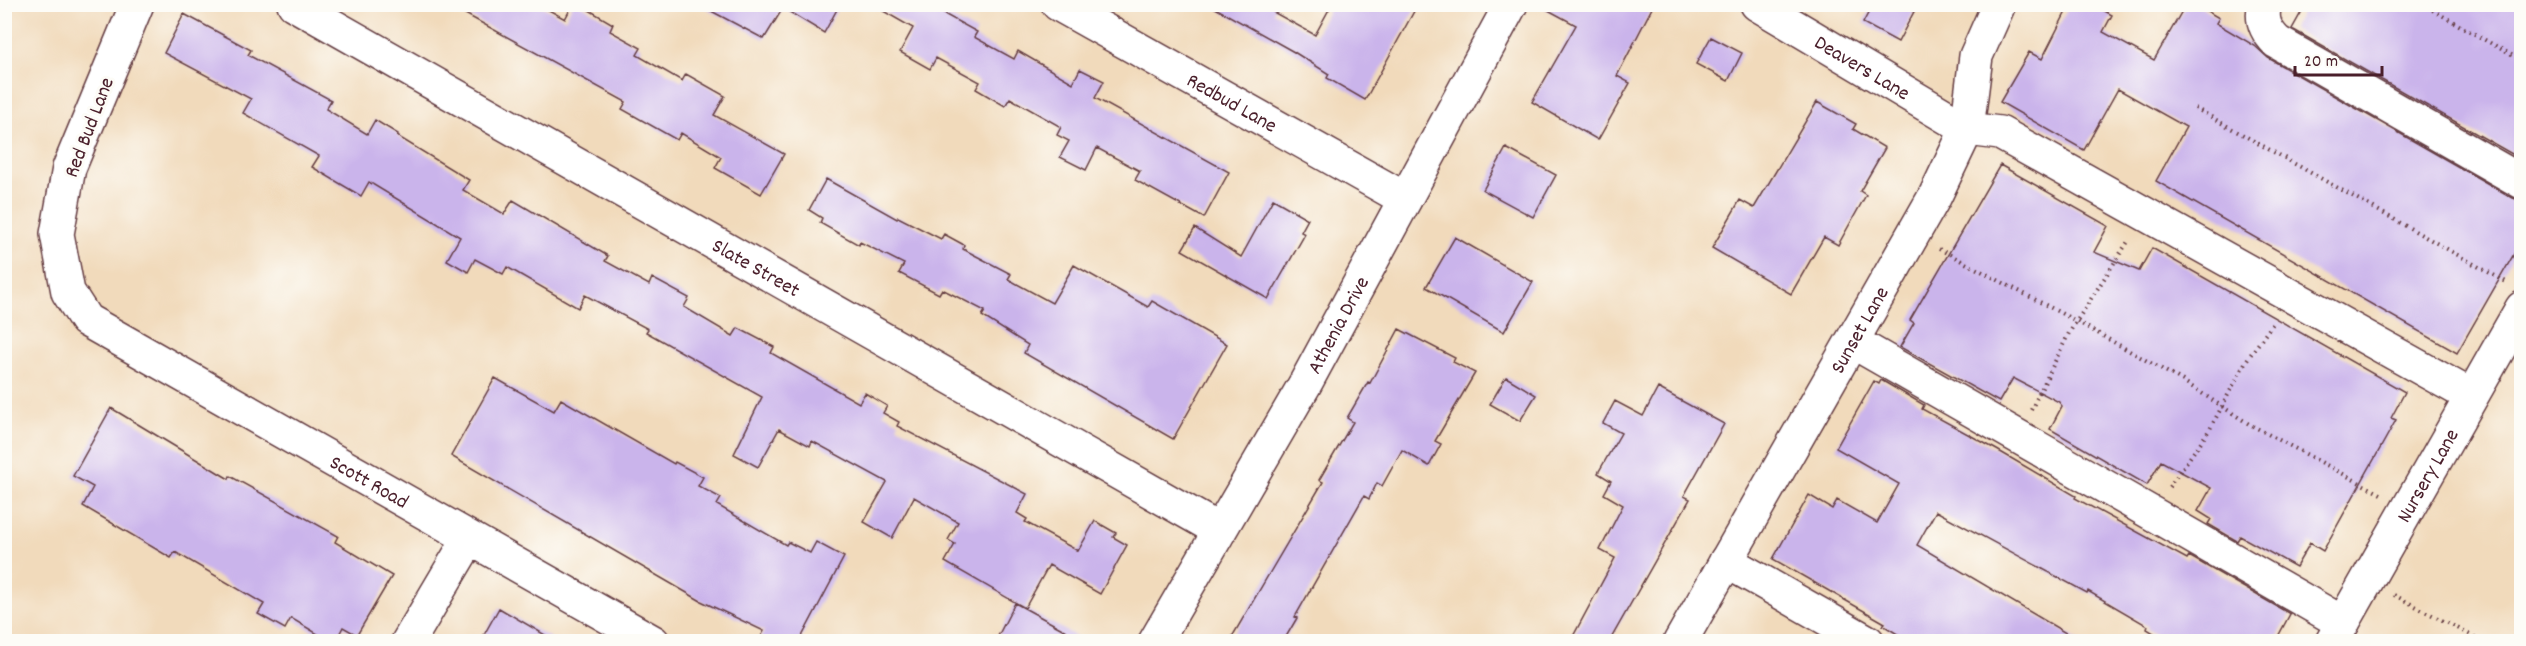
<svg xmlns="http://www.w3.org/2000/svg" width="2526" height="646" font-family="Dekko,sans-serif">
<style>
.building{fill:#cab4eb}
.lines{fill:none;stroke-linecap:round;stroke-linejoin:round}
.minor-casing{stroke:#633b41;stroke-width:36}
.path{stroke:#633b41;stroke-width:4;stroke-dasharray:1.5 4.5;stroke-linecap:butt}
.minor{stroke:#fff;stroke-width:33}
.labels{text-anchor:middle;stroke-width:6;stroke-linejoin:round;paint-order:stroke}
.street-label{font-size:21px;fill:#4a1f2b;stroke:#fdfcf7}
</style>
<rect width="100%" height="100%" fill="#fdfcf7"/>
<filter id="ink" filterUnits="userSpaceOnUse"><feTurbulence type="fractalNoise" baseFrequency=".0167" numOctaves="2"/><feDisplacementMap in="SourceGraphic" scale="12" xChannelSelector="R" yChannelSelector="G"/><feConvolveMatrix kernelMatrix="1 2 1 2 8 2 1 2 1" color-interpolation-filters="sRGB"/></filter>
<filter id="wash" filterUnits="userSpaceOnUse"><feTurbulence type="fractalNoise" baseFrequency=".008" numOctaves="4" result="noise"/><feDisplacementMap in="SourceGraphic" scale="24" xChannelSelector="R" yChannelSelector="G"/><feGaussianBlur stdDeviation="1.35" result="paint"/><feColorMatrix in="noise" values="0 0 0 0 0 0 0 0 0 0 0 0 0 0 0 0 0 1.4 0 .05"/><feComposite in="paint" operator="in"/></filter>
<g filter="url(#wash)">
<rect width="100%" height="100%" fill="#f1dabb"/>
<g id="blocks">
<path class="building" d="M447,4H538L565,19L573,4H579L613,24L610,31L641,48L637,55L682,81L686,74L725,96L714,115L784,154L761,194L715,168L721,157L681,133L677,140L622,109L626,102Z
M698,4H840L824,33L783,8L764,39Z
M871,4H926L977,32L974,37L1014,59L1018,51L1073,83L1080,69L1104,81L1095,98L1229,172L1204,218L1135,180L1140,171L1097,148L1086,170L1060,157L1069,141L1057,135L1061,127L1010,98L1005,106L976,89L980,82L936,58L930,69L900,52L913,28Z
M1208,4H1277L1273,12L1315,35L1332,4H1418L1365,100L1327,78L1329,74L1294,52Z
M1537,4H1654L1617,76L1630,83L1598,140L1532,102L1576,25Z
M1873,4H1918L1898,42L1863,23Z
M2070,4H2092L2112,15L2103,32L2154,60L2186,4H2195L2219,18L2216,23L2255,46L2268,58L2513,198L2522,201V240L2457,353L2156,181L2186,127L2118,89L2084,150L2000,102L2029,52L2042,59Z
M2306,4H2522V153L2519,158L2292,29Z
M184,14L251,50L248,55L331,100L326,109L367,134L375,120L398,134L397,136L469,180L463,190L504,214L513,200L608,256L605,261L649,285L652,278L689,298L684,307L733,336L738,328L774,347L771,353L859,403L865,393L887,406L883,413L899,422L897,426L1027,494L1017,513L1027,519L1025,522L1078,551L1095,521L1116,533L1113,537L1127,545L1100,594L1049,565L1025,608L945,562L955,544L948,540L958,522L914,497L892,538L864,522L887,482L812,441L810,446L779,429L758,467L734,454L762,397L646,332L648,329L585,295L578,308L507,267L503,274L475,259L468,272L447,260L460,237L369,182L361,196L312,167L319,156L243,113L251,99L164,53Z
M1711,37L1742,53L1728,81L1696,64Z
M1817,102L1856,124L1853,129L1885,148L1860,191L1866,195L1838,245L1824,237L1791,294L1712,248L1740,200L1754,208Z
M1506,148L1556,175L1533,217L1483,190Z
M2000,165L2108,226L2094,252L2139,271L2152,248L2405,392L2391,418L2396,420L2323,551L2310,543L2296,567L2240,536L2237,541L2208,524L2211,519L2198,511L2211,488L2161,461L2147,485L2050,429L2062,406L2059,402L2013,378L1999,402L1900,347L1914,323L1910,320Z
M826,179L897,219L898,217L941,239L944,234L964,245L963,249L1011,274L1008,279L1052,303L1074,265L1148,307L1152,301L1227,344L1173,439L1024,353L1028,345L982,316L985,311L942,289L939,294L899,273L904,264L860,242L859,245L820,223L822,218L809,210Z
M1273,199L1308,219L1301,232L1305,234L1268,299L1182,250L1195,228L1241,257Z
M1455,237L1533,282L1504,332L1426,287Z
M1399,329L1455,358L1453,362L1475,373L1435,441L1441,444L1429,466L1402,450L1382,486L1377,483L1369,499L1364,496L1295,617L1297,618L1283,642H1229L1323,482L1319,480L1353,422L1347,418L1368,382L1370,383Z
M1506,377L1536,395L1520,421L1490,404Z
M495,378L554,411L561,399L674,464L675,462L703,477L698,486L721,498L717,505L786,545L788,542L810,553L816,542L844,557L799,642H758L764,631L701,601L451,456Z
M1881,380L1924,405L1922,409L1997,450L2076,496L2075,498L2187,559L2189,556L2290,614L2275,642H2168L2147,629L2148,626L2088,591L2087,593L1936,511L1917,545L2081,642H1910L1883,625L1885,623L1773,559L1809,495L1832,509L1837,500L1877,523L1899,484L1836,448L1874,381L1879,384Z
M1658,388L1724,424L1684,496L1690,499L1609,642H1570L1615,558L1600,550L1623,505L1604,494L1611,481L1598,473L1621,433L1603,423L1615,401L1643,416Z
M111,408L229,479L230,476L338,536L335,542L392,576L357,635L343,627L335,642H331L291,618L285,629L258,614L264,604L175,552L171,558L83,506L93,487L73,476Z
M1015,603L1086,642H995Z
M499,608L557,642H480Z"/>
</g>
</g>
<g filter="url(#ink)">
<use href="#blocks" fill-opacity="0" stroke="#633b41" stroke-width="1.5"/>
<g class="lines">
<defs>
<g id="minor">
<path id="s1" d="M137,4L69,168L57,234L68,292L86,320L653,642"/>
<path id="s2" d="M294,4L1219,530"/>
<path id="s3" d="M1058,4L1405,199"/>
<path id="s4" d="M1757,4L1967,129L2000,133L2471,396"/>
<path d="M2265,4C2260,20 2266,31 2277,42L2522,182"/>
<path d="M1853,342L2343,623"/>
<path d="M1726,561L1868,642"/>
<path d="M408,642L469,539"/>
<path id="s5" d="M1155,642L1305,384L1511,4"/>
<path id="s6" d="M1680,642L1935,196L1967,129L1976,56L1999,4"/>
<path id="s7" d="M2332,642L2522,308"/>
</g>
</defs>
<use href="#minor" class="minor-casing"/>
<path class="path" d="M2422,4L2522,61
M2195,108L2506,282
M1939,249L2076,321L2183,381L2249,424L2381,494
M2031,410L2069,333L2129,240
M2169,487L2210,429L2246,361L2274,322
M2394,595L2484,642"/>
<use href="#minor" class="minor"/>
</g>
</g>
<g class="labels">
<g class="street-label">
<text dy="7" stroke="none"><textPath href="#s4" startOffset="123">Deavers Lane</textPath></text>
<text dy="7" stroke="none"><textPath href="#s3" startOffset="200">Redbud Lane</textPath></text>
<text transform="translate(88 127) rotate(-69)" y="7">Red Bud Lane</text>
<text dy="7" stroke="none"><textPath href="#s2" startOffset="532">Slate Street</textPath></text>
<text dy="7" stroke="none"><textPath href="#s5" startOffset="366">Athenia Drive</textPath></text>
<text dy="7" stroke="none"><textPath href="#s6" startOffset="360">Sunset Lane</textPath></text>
<text dy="7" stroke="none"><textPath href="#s7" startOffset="192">Nursery Lane</textPath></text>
<text dy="7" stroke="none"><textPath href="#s1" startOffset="663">Scott Road</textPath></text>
</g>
</g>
<rect width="2526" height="646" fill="none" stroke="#fdfcf7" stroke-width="24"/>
<path d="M2295 66v9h87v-9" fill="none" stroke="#4a1f2b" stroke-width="3"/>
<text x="2304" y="66" font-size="18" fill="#4a1f2b" stroke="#fdfcf7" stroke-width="4.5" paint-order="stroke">20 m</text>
</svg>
